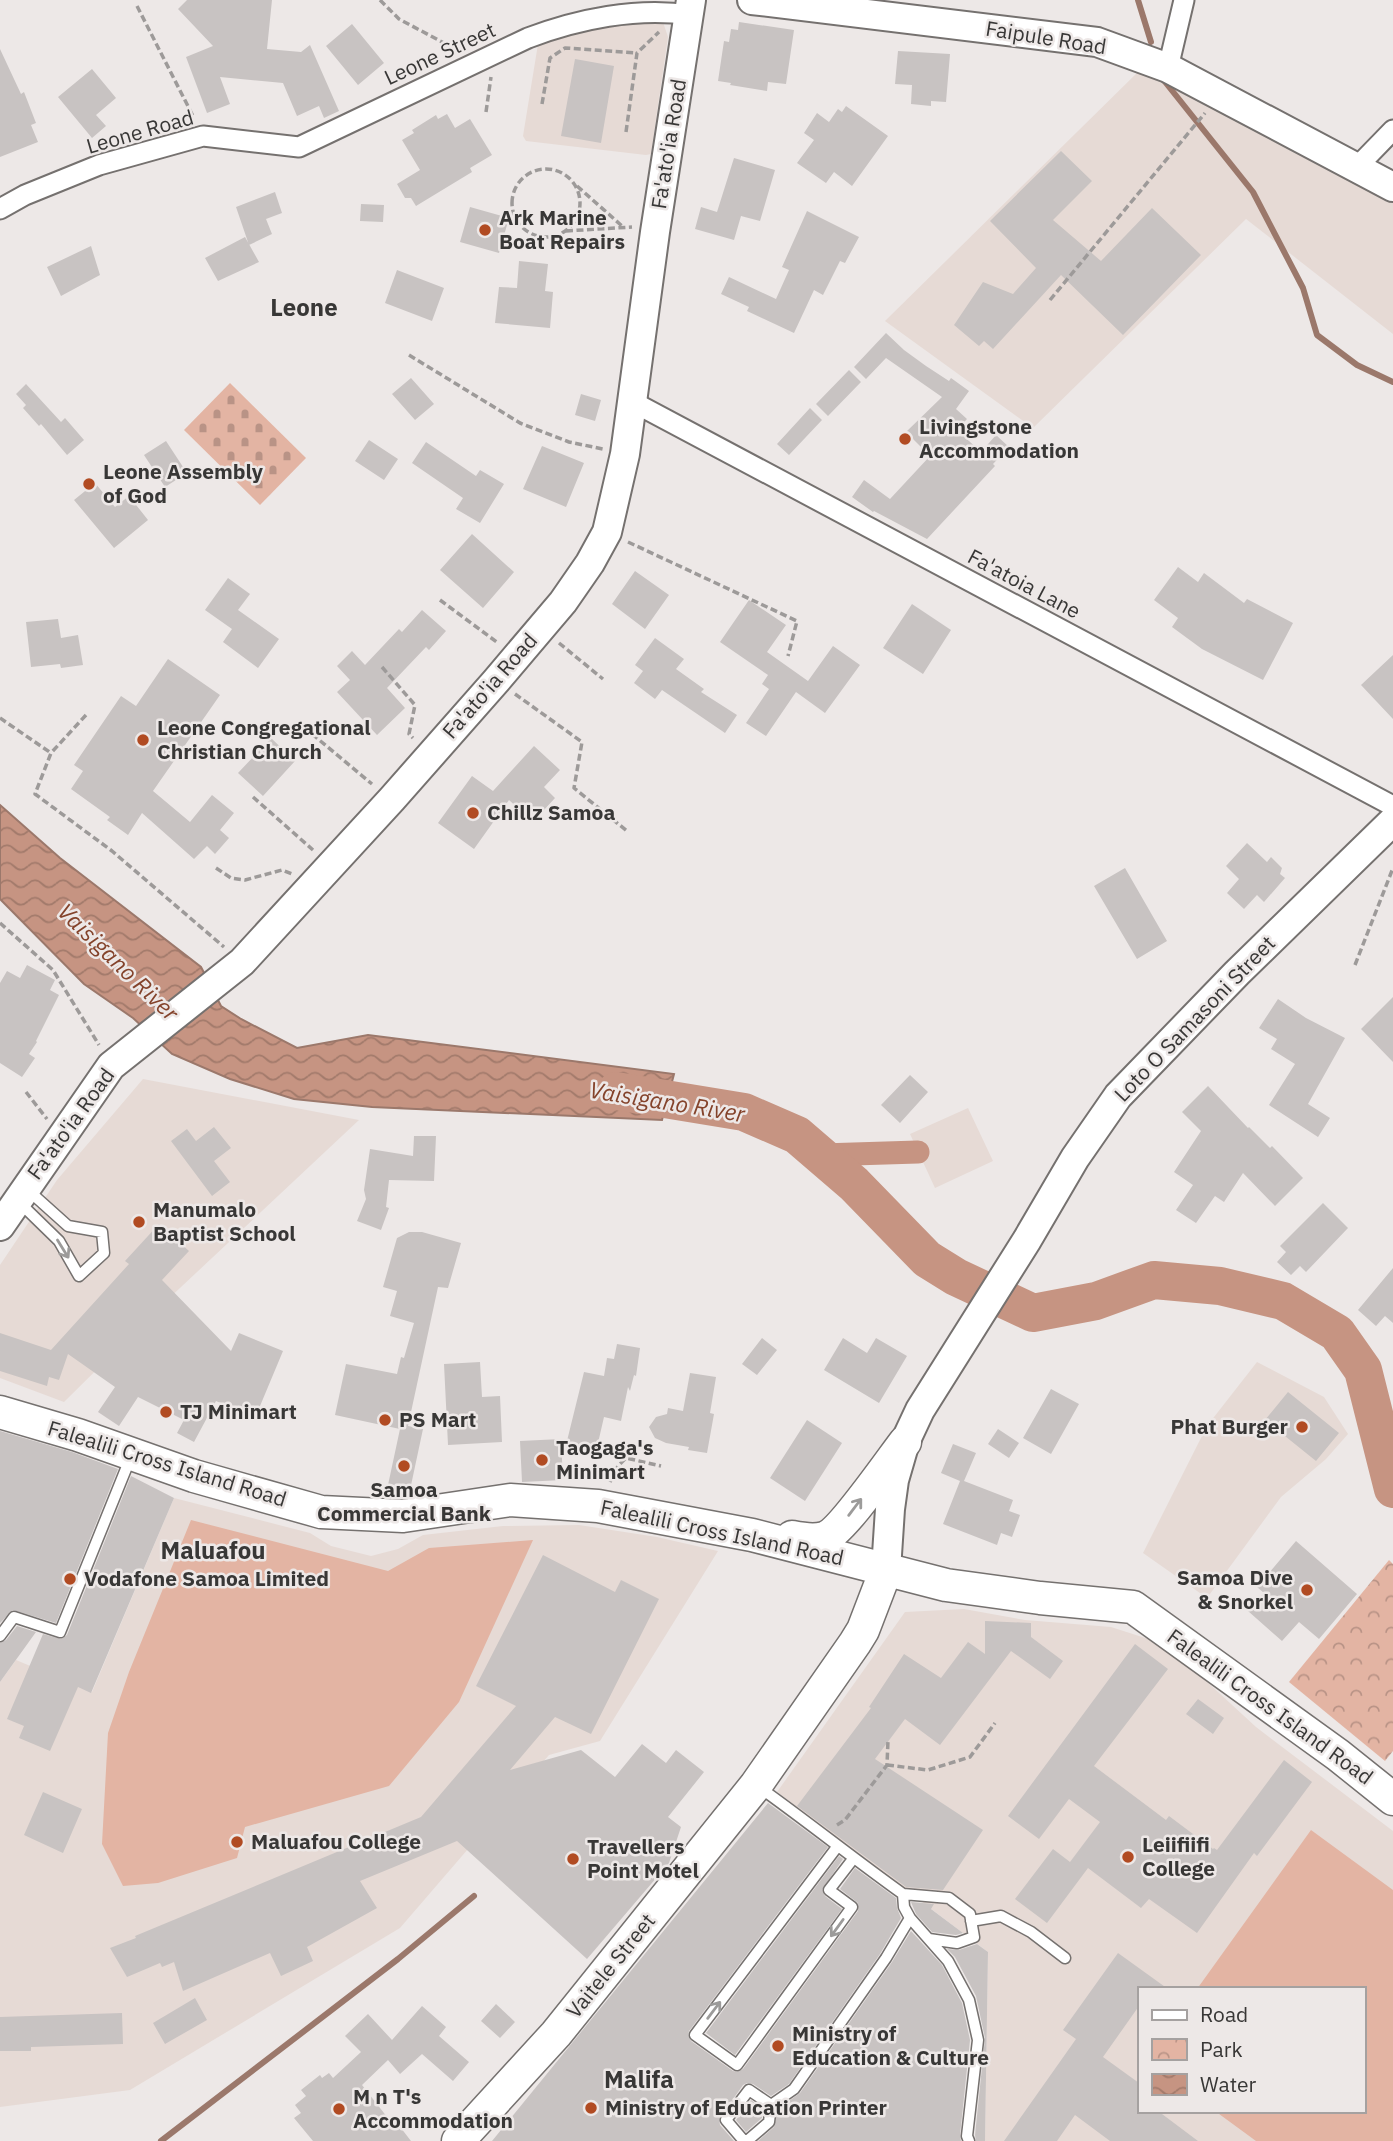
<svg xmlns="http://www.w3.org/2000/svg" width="1393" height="2141" font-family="'IBM Plex Sans',sans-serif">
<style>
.built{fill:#e6dad5;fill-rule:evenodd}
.cemetery{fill:url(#cemetery-stones)}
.park{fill:url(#park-crowns)}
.garden{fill:#e3b4a3}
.water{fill:url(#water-waves);stroke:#9b786b;stroke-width:2}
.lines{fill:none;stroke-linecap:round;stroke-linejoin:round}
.stream{stroke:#9b786b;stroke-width:6}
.canal{stroke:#c69482;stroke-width:23}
.river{stroke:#c69482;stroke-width:38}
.building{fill:#c8c3c2}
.lane-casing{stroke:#75716f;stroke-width:13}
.street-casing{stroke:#75716f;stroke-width:23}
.secondary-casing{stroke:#75716f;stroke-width:32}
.primary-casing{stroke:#75716f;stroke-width:35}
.path{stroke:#9d9a99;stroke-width:3.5;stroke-dasharray:7 3.5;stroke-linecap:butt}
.lane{stroke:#fff;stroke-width:10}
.street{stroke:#fff;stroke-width:19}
.secondary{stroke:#fff;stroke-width:28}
.primary{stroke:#fff;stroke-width:32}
.oneway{stroke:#9c9b9a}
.poi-dot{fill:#b14b22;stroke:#ede8e7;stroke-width:2.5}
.labels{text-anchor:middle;stroke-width:5;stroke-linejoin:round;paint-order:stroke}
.street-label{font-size:21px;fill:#383736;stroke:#ede8e7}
.poi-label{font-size:21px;font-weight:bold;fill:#383736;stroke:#ede8e7;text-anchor:start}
.water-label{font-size:23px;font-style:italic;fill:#84432b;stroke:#ede8e7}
.quarter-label{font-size:24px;font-weight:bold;fill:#383736;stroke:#ede8e7}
</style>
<defs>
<pattern id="cemetery-stones" width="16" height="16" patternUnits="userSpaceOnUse" patternTransform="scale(1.75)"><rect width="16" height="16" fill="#e3b4a3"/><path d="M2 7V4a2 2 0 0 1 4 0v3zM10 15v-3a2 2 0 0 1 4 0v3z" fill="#b99386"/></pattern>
<pattern id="park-crowns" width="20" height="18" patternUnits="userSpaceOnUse" patternTransform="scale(1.75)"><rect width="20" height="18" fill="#e3b4a3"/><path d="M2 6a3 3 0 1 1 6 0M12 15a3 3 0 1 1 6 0" fill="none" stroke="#b99386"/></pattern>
<pattern id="water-waves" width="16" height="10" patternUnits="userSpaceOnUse" patternTransform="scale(1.75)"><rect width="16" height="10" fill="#c69482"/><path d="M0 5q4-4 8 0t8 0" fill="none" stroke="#a27a6b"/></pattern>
</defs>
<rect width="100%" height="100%" fill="#ede8e7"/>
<path class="built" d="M635,21L663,22L668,37L651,154L646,155L526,141L523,136L538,44L591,28Z
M1140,70L1393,202V334L1246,219L1033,428L885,321Z
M143,1079L359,1120L164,1303L64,1402L0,1378V1265L57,1180Z
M968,1108L993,1161L935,1188L910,1134Z
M1257,1362L1324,1397L1348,1434L1326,1459L1281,1497L1207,1598L1143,1553L1207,1426Z
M174,1498L310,1533L331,1546L371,1556L398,1549L423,1535L503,1526L579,1525L657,1537L718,1551L600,1741L549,1755L400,1928L130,2090L0,2107V1682L16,1660L92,1692Z
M964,1609L1025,1620L1111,1627L1167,1645L1256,1727L1393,1831V2141H985L988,1952L777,1792L905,1612ZM1139,1989H1363V2111H1139Z"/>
<path class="cemetery" d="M230,383L306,458L260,505L184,430Z"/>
<path class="park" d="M1389,1560L1393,1564V1751L1385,1761L1289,1682Z"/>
<path class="garden" d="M191,1520L388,1571L429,1548L533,1540L459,1702L389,1786L245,1827L237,1858L158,1883L123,1886L102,1844L108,1733L129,1672Z
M1311,1830L1393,1890V2141H1256L1215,2111H1363V1989H1197Z"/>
<path class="water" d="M0,805L60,858L201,967L221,1006L241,1019L297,1048L368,1035L674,1074L662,1120L372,1107L294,1099L230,1079L172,1054L133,1018L84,984L0,899Z"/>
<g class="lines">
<path class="stream" d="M1138,0L1151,42
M1162,78L1253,192L1303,288L1317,335L1357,365L1393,382
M161,2141L398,1959L474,1896"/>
<path class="canal" d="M821,1155L918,1152"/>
<path class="river" d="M616,1091L744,1112L797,1135L854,1184L927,1259L956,1277L1033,1313L1096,1301L1154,1280L1220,1286L1283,1301L1337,1333L1363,1370L1393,1489"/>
</g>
<path class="building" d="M187,0H272L267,49L301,52L310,45L339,111L324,118L319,106L297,116L283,83L220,77L230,104L207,113L186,57L213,46L178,9Z
M739,22L794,30L786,84L768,82L767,91L730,85L731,83L718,81L724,41L729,42L731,29L738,30Z
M352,24L384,63L358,85L326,46Z
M0,49L21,94L24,92L36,123L31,125L38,142L0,157Z
M898,51L950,54L946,102L931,101V106L911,104L912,85L895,84Z
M575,59L614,66L601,143L561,136Z
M92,69L116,98L96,115L106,126L92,138L58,97Z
M846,106L888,136L852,186L834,172L826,183L797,163L814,140L804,133L817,113L829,122L838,109L842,112Z
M447,114L455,128L470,119L492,155L470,168L472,172L416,206L411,198H405L397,184L420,170L402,140L414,133L412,130L436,115L438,119Z
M1061,151L1092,181L1053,220L1101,261L1152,208L1201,255L1123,335L1061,275L993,349L984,341L979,346L954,325L983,282L1013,294L1036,268L990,221Z
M734,158L775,170L760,221L741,216L734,240L695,229L701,207L717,212Z
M275,192L282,213L266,219L272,234L249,245L236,207Z
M361,204L384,205L383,222L360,221Z
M470,207L509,218L499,253L460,242Z
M807,211L859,237L845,263L840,261L823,295L814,290L794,333L747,311L749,307L721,294L729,277L776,299L789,270L782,267Z
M245,237L259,262L218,281L205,258Z
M91,246L100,275L61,296L47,267Z
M519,261L548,264L545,291L553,292L550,328L495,323L499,287L517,288Z
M397,270L444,288L432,321L385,303Z
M886,333L904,350L926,366L949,381L951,378L969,391L956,409L967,419L957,430L981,452L996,435L1009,447L993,464L995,466L927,539L874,511L873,512L852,497L864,480L890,499L930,456L906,432L942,397L886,358L866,379L854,367Z
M849,370L861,382L828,416L816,404Z
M411,378L434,404L415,420L392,394Z
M26,384L61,422L65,418L84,440L67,455L41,424L39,426L23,408L26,405L16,394Z
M581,394L601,400L595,421L575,415Z
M810,408L822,420L789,455L777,444Z
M369,440L398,459L384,480L355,461Z
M166,441L187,473L165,487L144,455Z
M426,442L476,476L480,470L504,484L480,523L456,509L463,498L412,463Z
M542,446L584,463L566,507L523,489Z
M95,483L115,507L129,496L148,520L114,548L74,500Z
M472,534L514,572L483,608L440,570Z
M1178,567L1198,582L1204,573L1244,603L1247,599L1293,623L1263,680L1202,649L1172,627L1178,618L1154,600Z
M635,571L669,595L645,629L612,604Z
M228,578L250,594L238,610L279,639L258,668L223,642L232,629L205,610Z
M749,600L786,625L767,652L808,681L833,646L860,665L825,713L796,692L766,736L746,723L769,689L762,684L768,675L720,642Z
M912,604L951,630L923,674L883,648Z
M422,610L446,631L429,650L426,647L387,688L405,708L377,735L337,692L350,680L337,666L352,651L365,665L399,629L402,632Z
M58,619L61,638L78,635L83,665L61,668L60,664L31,667L26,622Z
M655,638L684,659L676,669L704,689L701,692L737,715L725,733L662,690L655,699L634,683L643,671L635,665Z
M1393,655V719L1361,685Z
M168,659L220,695L153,791L190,822L212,795L234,813L220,830L229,838L215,854L207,846L194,859L142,813L128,835L107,820L110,817L71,789L83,771L74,765L121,696L136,706Z
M271,738L295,761L263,796L238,773Z
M534,746L560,770L544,787L555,798L533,822L509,800L474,849L438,823L472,776L493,791Z
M1247,843L1267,862L1271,857L1282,868L1280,874L1285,878L1264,902L1257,895L1244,909L1227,893L1239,879L1226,866Z
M1125,868L1167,941L1137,959L1094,886Z
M27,965L55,980L50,990L59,995L36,1041L37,1042L29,1054L35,1058L22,1077L0,1063V983L7,971L20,978Z
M1393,997V1062L1361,1029Z
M1278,999L1306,1018L1345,1038L1308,1104L1330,1118L1318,1137L1269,1105L1295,1064L1271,1049L1277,1039L1259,1028Z
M910,1075L928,1092L900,1123L881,1105Z
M1208,1086L1248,1128L1249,1127L1270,1148L1272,1146L1303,1178L1275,1206L1243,1173L1224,1202L1215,1196L1196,1223L1176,1210L1193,1185L1174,1172L1201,1131L1182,1112Z
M214,1127L231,1148L214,1161L230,1182L212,1196L171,1141L187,1129L196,1141Z
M414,1136H436L434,1181L389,1180L386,1207L389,1208L381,1230L357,1221L366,1199L364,1190L370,1149L413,1156Z
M1323,1203L1348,1228L1306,1272L1300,1266L1291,1275L1277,1262L1286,1252L1280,1246Z
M159,1224L189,1251L162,1280L231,1351L239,1333L283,1351L255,1418L216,1401L194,1442L177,1433L184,1420L138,1397L119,1426L98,1412L115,1387L68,1354L59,1380L49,1377L47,1386L0,1371V1333L51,1350L129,1264L125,1261Z
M409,1232H422L461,1243L448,1288L438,1287L408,1426L423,1429L410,1490L388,1485L400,1429L335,1415L346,1364L397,1374L401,1357L404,1358L414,1323L390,1316L397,1291L383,1287L397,1238Z
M1393,1268V1323L1385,1316L1376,1326L1358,1310Z
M762,1338L777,1350L757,1375L742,1364Z
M843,1338L867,1353L876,1338L907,1356L879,1403L824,1370Z
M617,1344L640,1348L636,1376L634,1375L630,1391L628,1387L621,1421L604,1417L595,1456L565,1449L584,1372L604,1376L607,1358L614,1359Z
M480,1362L482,1397L500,1396L502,1442L448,1445L444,1364Z
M690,1373L716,1377L710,1413L714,1414L707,1453L688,1450L689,1447L666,1443L655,1438L649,1427L656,1417L667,1414L668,1408L683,1411Z
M1051,1389L1079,1404L1051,1454L1023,1438Z
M1288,1392L1339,1433L1316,1461L1265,1420Z
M807,1420L842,1443L805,1501L770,1478Z
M998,1429L1019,1443L1009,1458L988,1444Z
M0,1431L72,1452L118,1469L56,1623L13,1610L0,1623Z
M561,1439L563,1480L522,1482L520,1441Z
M953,1444L976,1453L964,1481L1013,1500L1009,1511L1020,1515L1012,1537L1001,1533L997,1545L943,1524L960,1481L941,1473Z
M131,1476L174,1498L91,1693L78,1687L50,1751L19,1738L24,1726L7,1719L43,1634L61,1639L67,1635Z
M1296,1541L1357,1594L1319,1639L1299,1622L1282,1641L1248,1611L1264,1593L1257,1587Z
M543,1555L615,1592L621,1580L659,1599L591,1734L555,1717L510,1770L581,1750L615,1777L642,1744L666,1763L676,1750L704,1772L668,1817L681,1827L669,1863L587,1959L457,1841L360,1881L377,1908L307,1947L313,1961L281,1976L270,1953L183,1991L174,1962L162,1967L160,1963L127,1977L110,1948L136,1938L135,1936L421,1817L516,1706L476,1686Z
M985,1621L1031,1623V1637L1063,1661L1050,1679L1011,1651L940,1745L905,1719L875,1759L983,1830L943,1890L906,1887L797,1806L871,1708L869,1707L904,1654L941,1678L968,1642L985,1654Z
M17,1626L36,1632L0,1682V1643L6,1640Z
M1135,1644L1168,1669L1094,1766L1166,1820L1169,1816L1213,1849L1214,1848L1217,1850L1284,1760L1312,1782L1257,1856L1254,1853L1197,1933L1149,1899L1141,1908L1088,1868L1047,1923L1015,1899L1053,1849L1070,1862L1100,1822L1069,1799L1039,1839L1008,1816Z
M1198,1699L1224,1718L1213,1734L1186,1714Z
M43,1792L82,1809L63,1853L24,1835Z
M768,1803L828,1847L689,2031L688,2035L691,2041L733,2071L737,2072L743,2069L858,1911V1903L840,1889L855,1868L896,1898L897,1908L901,1918L880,1954L789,2084L771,2096L753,2084L747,2083L743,2085L719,2119L720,2125L734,2141H492Z
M839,1856L843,1859L822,1890L825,1896L842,1909L735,2055L706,2033Z
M911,1902L934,1904L931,1909L963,1933L956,1935L932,1932L916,1914Z
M911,1931L942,1965L962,2003L970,2040L960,2135L961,2141H758L774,2127L778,2109L800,2093L892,1962Z
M977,1944L988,1952L985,2141H976L975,2135L985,2038L976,1996L955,1957L947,1949L959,1950Z
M1118,1953L1168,1989H1139V2006L1103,2057L1139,2083V2111H1158L1198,2141H1110L1075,2115L1057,2141H1004L1076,2039L1063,2030Z
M195,1998L207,2020L165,2044L153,2023Z
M496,2004L515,2022L500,2038L481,2021Z
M422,2006L446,2027L439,2036L469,2062L453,2081L422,2054L400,2074L388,2060L362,2085L391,2122L394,2119L411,2141H313L294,2118L301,2113L295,2105L306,2096L301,2090L320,2075L322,2078L329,2073L333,2078L361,2052L345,2036L368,2014L392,2040Z
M122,2013L123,2044L31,2047V2051H0V2017Z
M751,2100L763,2109L762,2118L746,2132L736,2120Z"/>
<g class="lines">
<defs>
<path id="lane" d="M20,1203L59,1241L79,1276L104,1253L102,1232L68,1226L29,1191
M0,1636L14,1617L60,1632L130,1459
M759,1787C808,1822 854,1859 903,1894L904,1907L910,1918L948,1961L969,2000L978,2040L967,2136L969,2141
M837,1847L695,2035L737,2065L852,1907L829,1890L853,1859
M903,1894L949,1898L970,1914L974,1937L957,1943L929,1939
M971,1921L1001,1916L1031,1932L1065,1958
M744,2141L726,2120L749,2090L771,2105
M747,2141L769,2122L771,2105L794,2089L886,1958L910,1918"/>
<path id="street" d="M1168,68L1184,0
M1356,168L1393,130
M0,209L25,195L99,165L203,136L299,147L528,38C578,19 637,7 690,15
M633,402L1393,806"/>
<path id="secondary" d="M752,0L1097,42L1168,68L1393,187
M0,1226L111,1066L242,962L392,799L496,681L563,602L590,563L607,532L625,454L655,232L691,0
M886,1570L890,1509L894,1480L905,1442L920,1410L1027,1240L1075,1158L1118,1096L1237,973L1393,821"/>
<path id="primary" d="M0,1412L78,1435L194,1476L321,1512L403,1516L510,1500L598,1506L752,1535L946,1585L1040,1598L1133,1607L1338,1755L1393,1799
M792,1537C802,1539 814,1541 824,1538C841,1533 891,1460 905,1442
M458,2141L556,2034L756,1785L855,1643L863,1630L886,1570"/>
</defs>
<use href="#lane" class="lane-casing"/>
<use href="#street" class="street-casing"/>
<use href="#secondary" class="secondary-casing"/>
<use href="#primary" class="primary-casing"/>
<path class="path" d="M380,0L399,19L457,50
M137,6L194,118
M542,104L550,58L565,48L637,53
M486,112L491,77
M626,132L637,53L659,32
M512 203a34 34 0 1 1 68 0a34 34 0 1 1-68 0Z
M577,186L622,226
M566,231L632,227
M1050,300L1205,113
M409,355L520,423L569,442L603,449
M628,542L797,621L788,656
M440,600L498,643
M559,643L603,679
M382,667L415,705L409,734L413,738
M515,694L582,742L574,788L627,831
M86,715L51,753L35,794L112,851L224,947
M0,718L51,753
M312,734L372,784
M253,797L313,850
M216,868L231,878L245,880L282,870L292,874
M0,923L53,970L99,1045
M1355,965L1393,868
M26,1092L47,1119
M610,1482L618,1466L626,1458L661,1466
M887,1765L928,1770L970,1757L995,1723
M837,1825L845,1820L887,1765L888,1740"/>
<use href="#lane" class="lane"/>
<use href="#street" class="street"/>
<use href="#secondary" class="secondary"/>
<use href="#primary" class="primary"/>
</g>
<defs><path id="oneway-shaft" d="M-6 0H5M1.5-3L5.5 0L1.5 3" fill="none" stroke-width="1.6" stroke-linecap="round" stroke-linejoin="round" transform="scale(1.75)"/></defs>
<g class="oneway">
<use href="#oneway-shaft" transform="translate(63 1249) rotate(58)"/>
<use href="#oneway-shaft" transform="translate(855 1507) rotate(-53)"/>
<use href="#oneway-shaft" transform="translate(837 1928) rotate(126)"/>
<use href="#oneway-shaft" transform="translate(714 2010) rotate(-53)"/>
</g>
<g class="poi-dot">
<circle cx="485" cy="230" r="7"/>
<circle cx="905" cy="439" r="7"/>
<circle cx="89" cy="484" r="7"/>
<circle cx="143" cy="740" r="7"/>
<circle cx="473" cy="813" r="7"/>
<circle cx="139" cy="1222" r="7"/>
<circle cx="166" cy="1412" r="7"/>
<circle cx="385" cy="1420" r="7"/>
<circle cx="1302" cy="1427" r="7"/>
<circle cx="542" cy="1460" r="7"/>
<circle cx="404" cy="1466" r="7"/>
<circle cx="70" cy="1579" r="7"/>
<circle cx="1307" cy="1590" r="7"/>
<circle cx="237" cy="1842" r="7"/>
<circle cx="1128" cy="1857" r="7"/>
<circle cx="573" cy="1859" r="7"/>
<circle cx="778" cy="2046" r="7"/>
<circle cx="591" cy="2108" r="7"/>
<circle cx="339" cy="2109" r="7"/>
</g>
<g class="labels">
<g class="street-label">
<text transform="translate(1046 38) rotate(9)" y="7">Faipule Road</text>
<text transform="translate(440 54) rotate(-25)" y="7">Leone Street</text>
<text transform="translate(140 132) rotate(-16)" y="7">Leone Road</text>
<text transform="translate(669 144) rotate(-81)" y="7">Fa'ato'ia Road</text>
<text transform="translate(1024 584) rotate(28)" y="7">Fa'atoia Lane</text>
<text transform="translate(490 686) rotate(-49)" y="7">Fa'ato'ia Road</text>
<text transform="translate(1195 1019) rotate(-46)" y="7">Loto O Samasoni Street</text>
<text transform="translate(71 1124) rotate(-54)" y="7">Fa'ato'ia Road</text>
<text transform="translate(167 1464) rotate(17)" y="7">Falealili Cross Island Road</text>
<text transform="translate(722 1533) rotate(12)" y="7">Falealili Cross Island Road</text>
<text transform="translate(1270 1707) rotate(36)" y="7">Falealili Cross Island Road</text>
<text transform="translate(611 1966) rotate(-51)" y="7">Vaitele Street</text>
</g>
<g class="poi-label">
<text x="499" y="225">Ark Marine<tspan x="499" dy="24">Boat Repairs</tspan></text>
<text x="919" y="434">Livingstone<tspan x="919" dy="24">Accommodation</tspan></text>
<text x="103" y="479">Leone Assembly<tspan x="103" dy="24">of God</tspan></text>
<text x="157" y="735">Leone Congregational<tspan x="157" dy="24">Christian Church</tspan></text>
<text x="487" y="820">Chillz Samoa</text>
<text x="153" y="1217">Manumalo<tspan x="153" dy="24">Baptist School</tspan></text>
<text x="180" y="1419">TJ Minimart</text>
<text x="399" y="1427">PS Mart</text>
<text x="1288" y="1434" text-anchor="end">Phat Burger</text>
<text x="556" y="1455">Taogaga's<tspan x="556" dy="24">Minimart</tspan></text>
<text x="404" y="1497" text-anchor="middle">Samoa<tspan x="404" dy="24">Commercial Bank</tspan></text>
<text x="1293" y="1585" text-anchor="end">Samoa Dive<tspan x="1293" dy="24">&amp; Snorkel</tspan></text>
<text x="84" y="1586">Vodafone Samoa Limited</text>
<text x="251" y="1849">Maluafou College</text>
<text x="1142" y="1852">Leiifiifi<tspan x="1142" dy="24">College</tspan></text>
<text x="587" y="1854">Travellers<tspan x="587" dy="24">Point Motel</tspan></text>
<text x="792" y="2041">Ministry of<tspan x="792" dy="24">Education &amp; Culture</tspan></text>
<text x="353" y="2104">M n T's<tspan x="353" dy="24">Accommodation</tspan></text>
<text x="605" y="2115">Ministry of Education Printer</text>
</g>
<g class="water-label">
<text transform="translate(118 962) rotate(44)" y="8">Vaisigano River</text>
<text transform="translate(667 1102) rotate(9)" y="8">Vaisigano River</text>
</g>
<g class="quarter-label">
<text x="304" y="316">Leone</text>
<text x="213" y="1559">Maluafou</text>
<text x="639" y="2088">Malifa</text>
</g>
</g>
<rect x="1138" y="1987" width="228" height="126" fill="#ede8e7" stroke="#a5a1a0" stroke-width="2"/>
<rect x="1152" y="2010" width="35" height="10" fill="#ffffff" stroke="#a5a1a0" stroke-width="2"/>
<text x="1200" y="2022" font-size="21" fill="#383736">Road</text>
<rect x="1152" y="2039" width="35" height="21" fill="url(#park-crowns)" stroke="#a5a1a0" stroke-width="2"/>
<text x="1200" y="2057" font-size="21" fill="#383736">Park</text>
<rect x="1152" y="2074" width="35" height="21" fill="url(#water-waves)" stroke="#a5a1a0" stroke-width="2"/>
<text x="1200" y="2092" font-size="21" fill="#383736">Water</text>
</svg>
